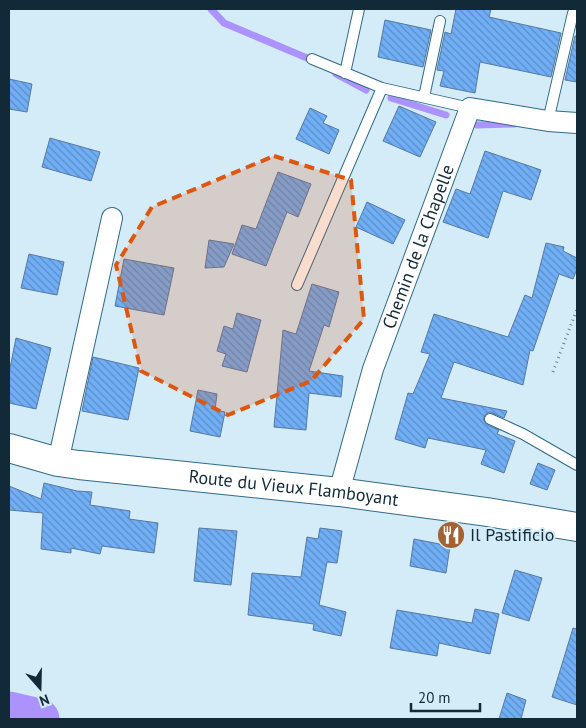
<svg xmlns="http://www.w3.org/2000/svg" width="586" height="728" font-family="'PT Sans',sans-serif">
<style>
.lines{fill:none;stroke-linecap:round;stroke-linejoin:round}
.stream{stroke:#ab92fd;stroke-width:7}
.river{stroke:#ab92fd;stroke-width:41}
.building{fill:url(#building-back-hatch);stroke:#5679a2}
.lane-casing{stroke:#316a87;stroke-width:12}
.street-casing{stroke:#316a87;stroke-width:22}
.secondary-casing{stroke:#316a87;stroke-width:30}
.path{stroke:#6b8390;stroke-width:3;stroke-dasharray:1 4;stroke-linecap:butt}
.lane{stroke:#fff;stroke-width:10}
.street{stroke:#fff;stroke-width:20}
.secondary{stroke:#fff;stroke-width:28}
.marked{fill:#dd570e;fill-opacity:0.2;stroke:#dd570e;stroke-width:4;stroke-dasharray:10 6;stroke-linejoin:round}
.labels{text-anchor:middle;stroke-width:4;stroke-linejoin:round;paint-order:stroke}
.street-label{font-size:18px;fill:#122a37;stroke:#d4ebf8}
.poi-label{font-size:18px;fill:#122a37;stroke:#d4ebf8;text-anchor:start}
</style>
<defs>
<pattern id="building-back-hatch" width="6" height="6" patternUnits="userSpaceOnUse" patternTransform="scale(1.25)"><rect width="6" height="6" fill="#70aef5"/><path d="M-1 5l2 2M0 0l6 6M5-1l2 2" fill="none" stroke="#5b8ec7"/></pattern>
</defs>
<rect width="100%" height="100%" fill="#d4ebf8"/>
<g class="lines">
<path class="stream" d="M211,9L224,23L314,61
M336,74L366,90
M391,98L446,115
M477,125L514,124"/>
<path class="river" d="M9,712L39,719"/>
</g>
<path class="building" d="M456,9H491L489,17L561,33L551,77L480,62L475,93L440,86L444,71L437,70L445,32L451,34Z
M385,20L431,30L423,67L378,57Z
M575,36H577V82L565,80Z
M9,79L32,84L27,112L9,109Z
M399,106L436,122L420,157L383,141Z
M310,108L327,116L323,123L339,130L329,154L296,139Z
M50,138L100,152L91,181L42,167Z
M485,151L541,170L531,200L503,191L488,238L443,222L456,189L470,194Z
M278,172L311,184L298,217L287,212L266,266L232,254L242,225L256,229Z
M367,202L405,220L393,244L356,227Z
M209,240L234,244L224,267L205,268Z
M546,243L564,247L563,251L577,258V269L573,279L559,274L533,351L530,350L523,385L454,362L441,398L507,411L504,418L490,412L486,414L483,419L487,425L499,430L497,434L515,441L504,473L481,464L486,450L428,438L425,448L395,439L408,393L413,394L430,354L421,352L434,314L508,337L525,295L532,298Z
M29,254L64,262L57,295L21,288Z
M124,259L174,268L164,315L115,306Z
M312,284L339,292L329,327L324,325L309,371L343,376L341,397L309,393L306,430L274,427L283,330L296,334Z
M237,313L261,320L247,372L222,366L226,354L217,351L224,326L233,329Z
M16,338L51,348L36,409L9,403V373Z
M93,357L139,368L128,420L82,411Z
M198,390L217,394L215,410L225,412L220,437L190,431Z
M538,463L555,470L547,490L530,484Z
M44,483L77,491L92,492L90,505L130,511L129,519L158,523L154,553L102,546L100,554L71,548V553L41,549L43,513L9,510V486L41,499Z
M199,528L237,531L231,585L194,581Z
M320,528L342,531L337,563L327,562L319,605L346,612L341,636L313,630L314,624L248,615L252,573L301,577L307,537L318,539Z
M414,539L450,546L446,573L410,566Z
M515,570L542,578L529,621L502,613Z
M475,609L499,614L490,654L439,643L437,656L390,648L397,610L472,623Z
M573,628L577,629V705L552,697Z
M507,693L526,700L521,719H499Z"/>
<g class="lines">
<defs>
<path id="lane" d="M312,59L382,88L470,108
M345,73L359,9
M424,97L440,21
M548,121L573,13
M297,285L382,88
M490,419L523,434L577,465"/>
<g id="street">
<path d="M58,462L112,218"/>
<path id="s1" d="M339,492L373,369L470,108L548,121L577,123"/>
</g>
<g id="secondary">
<path id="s2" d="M9,448L58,462L79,465L339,492L487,512L577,527"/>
</g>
</defs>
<use href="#lane" class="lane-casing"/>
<use href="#street" class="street-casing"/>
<use href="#secondary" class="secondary-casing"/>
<path class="path" d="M553,372L577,309"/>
<use href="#lane" class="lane"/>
<use href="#street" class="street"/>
<use href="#secondary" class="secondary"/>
</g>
<path class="marked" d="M274,156L351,180L364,319L311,381L228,415L141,371L116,265L152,207Z"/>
<defs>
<symbol id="restaurant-disc" viewBox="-11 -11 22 22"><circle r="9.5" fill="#a56132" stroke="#d4ebf8"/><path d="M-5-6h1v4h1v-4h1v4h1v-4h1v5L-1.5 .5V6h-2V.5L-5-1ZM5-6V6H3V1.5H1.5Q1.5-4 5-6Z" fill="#fff"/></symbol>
</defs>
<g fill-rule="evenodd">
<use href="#restaurant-disc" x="435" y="519" width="32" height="32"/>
</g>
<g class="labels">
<g class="street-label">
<text dy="6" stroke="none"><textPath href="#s1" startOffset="258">Chemin de la Chapelle</textPath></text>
<text dy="6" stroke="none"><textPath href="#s2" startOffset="288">Route du Vieux Flamboyant</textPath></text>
</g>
<g class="poi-label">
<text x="470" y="541">Il Pastificio</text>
</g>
</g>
<rect width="586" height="728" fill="none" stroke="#122a37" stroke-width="20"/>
<g transform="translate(40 688) rotate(160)" stroke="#d4ebf8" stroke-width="4" paint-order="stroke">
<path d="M0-4L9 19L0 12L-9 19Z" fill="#122a37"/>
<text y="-8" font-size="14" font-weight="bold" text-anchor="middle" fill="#122a37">N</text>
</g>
<path d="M411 703v8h69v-8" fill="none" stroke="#122a37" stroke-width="2.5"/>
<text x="418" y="703" font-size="15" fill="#122a37" stroke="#d4ebf8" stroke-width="4" paint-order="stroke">20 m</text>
</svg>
